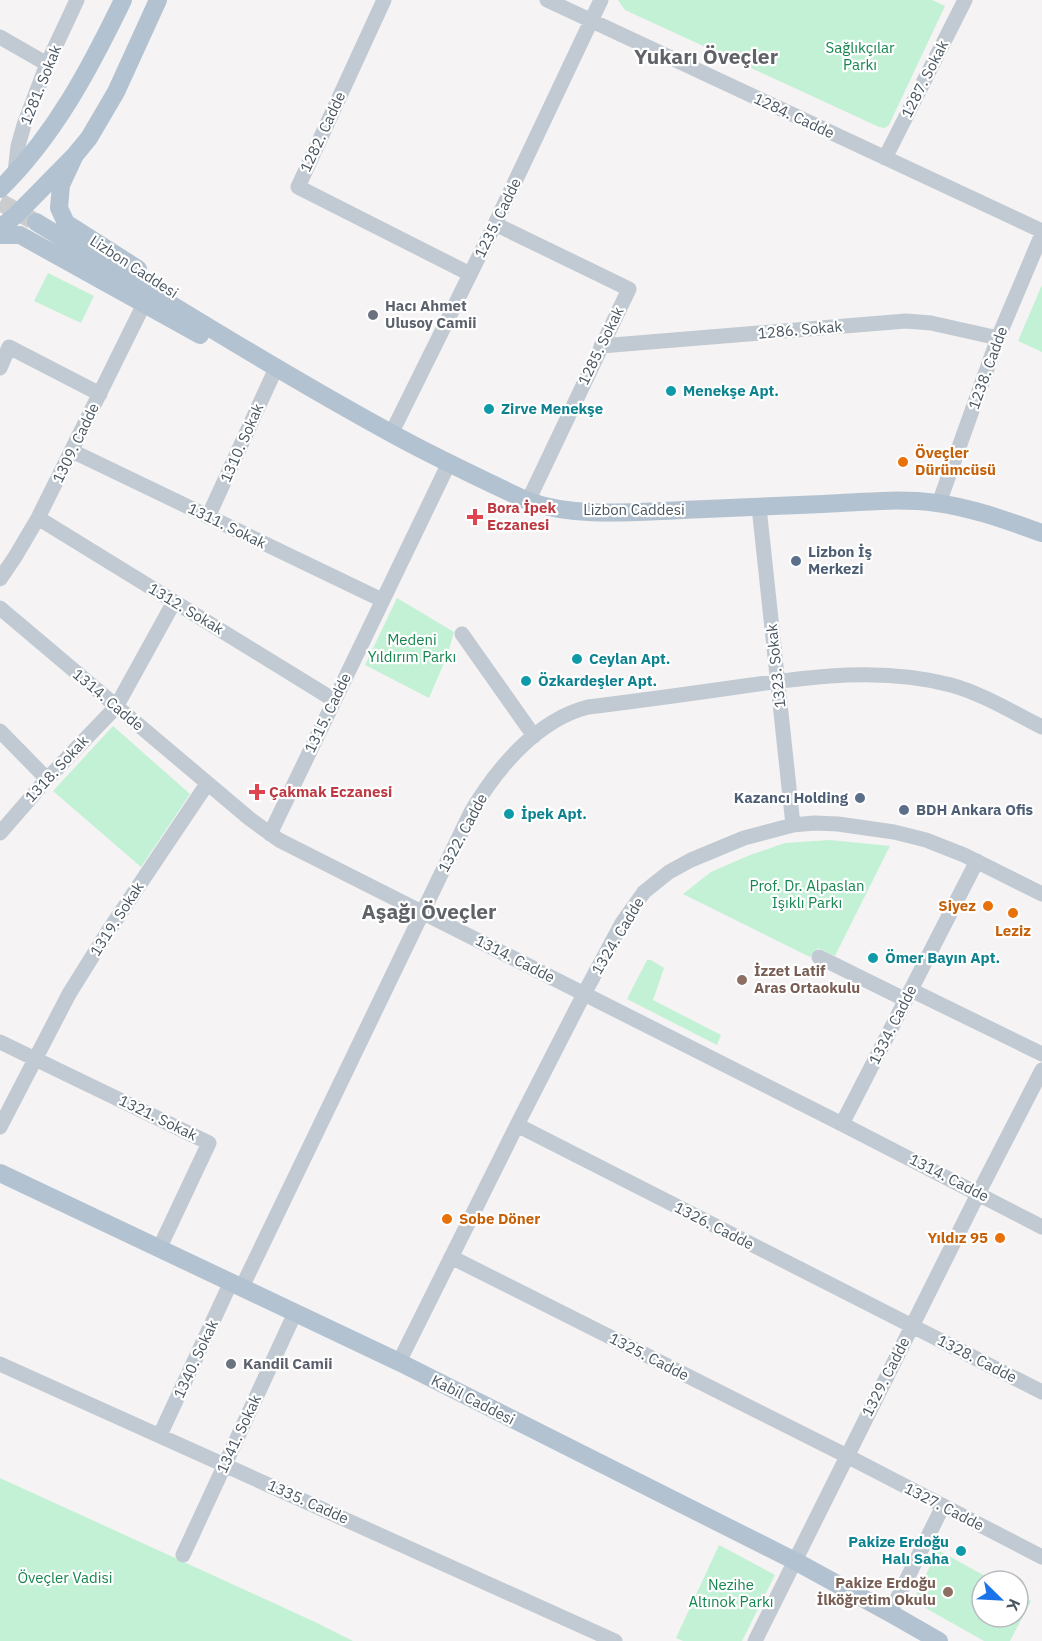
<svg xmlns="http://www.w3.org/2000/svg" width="1042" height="1641" font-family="'IBM Plex Sans',sans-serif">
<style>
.green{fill:#c3f1d5}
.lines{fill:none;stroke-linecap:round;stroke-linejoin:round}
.major-tunnel{stroke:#caccce;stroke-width:18;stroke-dasharray:18 9;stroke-linecap:butt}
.minor{stroke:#c1cad2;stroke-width:15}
.major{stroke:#b3c2d1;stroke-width:18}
.worship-dot{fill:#6b7280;stroke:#fff;stroke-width:2}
.culture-dot{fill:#0f9aa8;stroke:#fff;stroke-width:2}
.food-dot{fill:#e8710a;stroke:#fff;stroke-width:2}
.health-dot{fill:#e0444e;stroke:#fff;stroke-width:2}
.service-dot{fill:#5c6f8a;stroke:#fff;stroke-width:2}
.education-dot{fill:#8d6e63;stroke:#fff;stroke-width:2}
.labels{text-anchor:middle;stroke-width:4.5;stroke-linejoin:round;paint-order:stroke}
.park-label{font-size:15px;fill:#17864f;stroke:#fff}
.street-label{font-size:15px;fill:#4a5661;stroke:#fff}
.worship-label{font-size:15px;font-weight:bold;fill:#5b616d;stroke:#fff;text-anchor:start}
.culture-label{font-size:15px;font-weight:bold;fill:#0d838f;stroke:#fff;text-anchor:start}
.food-label{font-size:15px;font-weight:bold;fill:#c56008;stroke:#fff;text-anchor:start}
.health-label{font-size:15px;font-weight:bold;fill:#be3a42;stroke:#fff;text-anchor:start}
.service-label{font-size:15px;font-weight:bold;fill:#4e5e75;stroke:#fff;text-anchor:start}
.education-label{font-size:15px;font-weight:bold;fill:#785e54;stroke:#fff;text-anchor:start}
.district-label{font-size:21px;font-weight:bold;fill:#5f6368;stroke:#fff}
</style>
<rect width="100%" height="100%" fill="#f5f3f3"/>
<path class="green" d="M618,0H932L945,6L896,110L889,125L885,128L879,127L625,10Z
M48,273L94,296L81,323L34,301Z
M1042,285V352L1018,341Z
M397,598L454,632L447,656L429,698L365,665Z
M113,726L190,794L141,867L53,791Z
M830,840L890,846L835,956L818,948L810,957L683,894L711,872L750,855L785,843Z
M647,960H651L664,968L653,1000L721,1035L717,1045L627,999Z
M0,1478L315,1622L353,1641H0Z
M719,1545L775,1575L742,1641H683L676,1638Z
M938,1550L994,1581H982V1617H1018V1594L1031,1601L1010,1641H984L913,1601Z"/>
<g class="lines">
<path class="major-tunnel" d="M0,202L32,220"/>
<path class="minor" d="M384,0L298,187L470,274
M547,0L1042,231
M0,37L47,64
M885,158L965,0
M15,172L18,146L24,125L47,64L77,0
M495,224L629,289L528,501
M601,346L906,321L931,323L998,338
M0,368L9,347L100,394
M391,434L495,224L601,0
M72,451L382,600
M939,503L998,338L1042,234
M759,507L793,825
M208,517L276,368
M38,518L334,700
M0,579L15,557L38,518L144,304
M0,608L250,819L279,840L842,1124L1042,1227
M462,634L534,736
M0,731L47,779
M0,833L47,779L116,707L174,602
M270,834L449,463
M819,957L906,1000
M911,990L1042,1054
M0,1042L209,1143L159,1249
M842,1124L977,861
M517,1125L1042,1392
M0,1127L69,994L107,933L207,784
M451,1257L847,1456L1042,1557
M242,1287L471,812C497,768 537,720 588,707C638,701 688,694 737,687C808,677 881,666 951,685C983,694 1012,712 1042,727
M399,1362L517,1125L584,994L622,923L644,892L669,872L691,860L744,838L793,825L814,823L838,824L894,832L926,840L964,855L1042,894
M0,1364L615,1641
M160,1435L231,1282
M183,1555L295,1313
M890,1613L943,1506
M755,1641L978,1194L1042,1070"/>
<path class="major" d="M75,155L61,185L59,208L66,223L138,269
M0,189C55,135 90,68 123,0
M36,222C153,293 269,366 389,432C434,457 481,479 528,501C575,518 632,512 682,510C729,508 776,506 823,504C861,502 899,498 937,503C973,508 1008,521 1042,533
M0,228L16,215L75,155L89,138L116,92L158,0
M0,235H20L200,335
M0,1173L399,1362L795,1561L890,1613L939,1641"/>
</g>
<g class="worship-dot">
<circle cx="373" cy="315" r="6"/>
<circle cx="231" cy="1364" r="6"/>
</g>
<g class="culture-dot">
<circle cx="671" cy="391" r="6"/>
<circle cx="489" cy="409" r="6"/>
<circle cx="577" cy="659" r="6"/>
<circle cx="526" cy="681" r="6"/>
<circle cx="509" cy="814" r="6"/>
<circle cx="873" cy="958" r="6"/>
<circle cx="961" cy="1551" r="6"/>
</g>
<g class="food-dot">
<circle cx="903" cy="462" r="6"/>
<circle cx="988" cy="906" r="6"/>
<circle cx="1013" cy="913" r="6"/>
<circle cx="447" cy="1219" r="6"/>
<circle cx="1000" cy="1238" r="6"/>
</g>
<g class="health-dot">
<path d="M472 508h6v6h6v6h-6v6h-6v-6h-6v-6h6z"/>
<path d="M254 783h6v6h6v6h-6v6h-6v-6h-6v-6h6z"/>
</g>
<g class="service-dot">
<circle cx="796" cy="561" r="6"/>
<circle cx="860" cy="798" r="6"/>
<circle cx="904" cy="810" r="6"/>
</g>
<g class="education-dot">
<circle cx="742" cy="980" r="6"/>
<circle cx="948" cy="1592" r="6"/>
</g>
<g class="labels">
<g class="park-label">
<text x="860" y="53">Sağlıkçılar<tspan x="860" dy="17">Parkı</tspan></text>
<text x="412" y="645">Medeni<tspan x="412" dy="17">Yıldırım Parkı</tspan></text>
<text x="807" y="891">Prof. Dr. Alpaslan<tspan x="807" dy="17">Işıklı Parkı</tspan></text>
<text x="65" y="1583">Öveçler Vadisi</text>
<text x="731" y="1590">Nezihe<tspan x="731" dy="17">Altınok Parkı</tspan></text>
</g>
<g class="street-label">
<text transform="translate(925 79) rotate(-63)" y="5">1287. Sokak</text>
<text transform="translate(41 85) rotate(-68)" y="5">1281. Sokak</text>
<text transform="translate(794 116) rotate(25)" y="5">1284. Cadde</text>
<text transform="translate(323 132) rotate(-65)" y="5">1282. Cadde</text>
<text transform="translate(498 218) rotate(-64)" y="5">1235. Cadde</text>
<text transform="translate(134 267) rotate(33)" y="5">Lizbon Caddesi</text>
<text transform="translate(800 330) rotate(-5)" y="5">1286. Sokak</text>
<text transform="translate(601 346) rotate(-64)" y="5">1285. Sokak</text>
<text transform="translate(988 368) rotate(-70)" y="5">1238. Cadde</text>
<text transform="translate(76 443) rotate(-64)" y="5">1309. Cadde</text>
<text transform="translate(242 443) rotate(-66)" y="5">1310. Sokak</text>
<text x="634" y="515">Lizbon Caddesi</text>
<text transform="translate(227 526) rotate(26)" y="5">1311. Sokak</text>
<text transform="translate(186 609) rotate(31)" y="5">1312. Sokak</text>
<text transform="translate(776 666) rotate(-96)" y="5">1323. Sokak</text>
<text transform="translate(108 700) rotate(40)" y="5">1314. Cadde</text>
<text transform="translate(328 713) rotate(-64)" y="5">1315. Cadde</text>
<text transform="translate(57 769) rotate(-47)" y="5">1318. Sokak</text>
<text transform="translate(463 833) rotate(-62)" y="5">1322. Cadde</text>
<text transform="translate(117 919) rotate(-57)" y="5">1319. Sokak</text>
<text transform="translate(618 936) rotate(-59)" y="5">1324. Cadde</text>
<text transform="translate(515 959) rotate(27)" y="5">1314. Cadde</text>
<text transform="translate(893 1025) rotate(-63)" y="5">1334. Cadde</text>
<text transform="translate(158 1118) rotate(26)" y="5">1321. Sokak</text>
<text transform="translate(949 1178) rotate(27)" y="5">1314. Cadde</text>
<text transform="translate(714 1226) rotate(27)" y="5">1326. Cadde</text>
<text transform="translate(649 1357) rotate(27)" y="5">1325. Cadde</text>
<text transform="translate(196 1359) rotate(-65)" y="5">1340. Sokak</text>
<text transform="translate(977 1359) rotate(27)" y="5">1328. Cadde</text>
<text transform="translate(886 1377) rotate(-63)" y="5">1329. Cadde</text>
<text transform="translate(473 1400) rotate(27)" y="5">Kabil Caddesi</text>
<text transform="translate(239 1434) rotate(-65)" y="5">1341. Sokak</text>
<text transform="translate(308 1502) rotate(24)" y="5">1335. Cadde</text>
<text transform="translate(944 1507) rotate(27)" y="5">1327. Cadde</text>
</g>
<g class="worship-label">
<text x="385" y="311">Hacı Ahmet<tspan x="385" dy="17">Ulusoy Camii</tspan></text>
<text x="243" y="1369">Kandil Camii</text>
</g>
<g class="culture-label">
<text x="683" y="396">Menekşe Apt.</text>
<text x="501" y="414">Zirve Menekşe</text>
<text x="589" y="664">Ceylan Apt.</text>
<text x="538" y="686">Özkardeşler Apt.</text>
<text x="521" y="819">İpek Apt.</text>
<text x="885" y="963">Ömer Bayın Apt.</text>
<text x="949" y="1547" text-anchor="end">Pakize Erdoğu<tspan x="949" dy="17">Halı Saha</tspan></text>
</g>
<g class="food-label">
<text x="915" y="458">Öveçler<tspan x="915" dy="17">Dürümcüsü</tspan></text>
<text x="976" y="911" text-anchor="end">Siyez</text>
<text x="1013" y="936" text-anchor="middle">Leziz</text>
<text x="459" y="1224">Sobe Döner</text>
<text x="988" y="1243" text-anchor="end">Yıldız 95</text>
</g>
<g class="health-label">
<text x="487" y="513">Bora İpek<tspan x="487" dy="17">Eczanesi</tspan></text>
<text x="269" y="797">Çakmak Eczanesi</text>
</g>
<g class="service-label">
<text x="808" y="557">Lizbon İş<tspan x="808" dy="17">Merkezi</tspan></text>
<text x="848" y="803" text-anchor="end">Kazancı Holding</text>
<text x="916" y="815">BDH Ankara Ofis</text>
</g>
<g class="education-label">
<text x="754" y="976">İzzet Latif<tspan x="754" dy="17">Aras Ortaokulu</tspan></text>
<text x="936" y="1588" text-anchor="end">Pakize Erdoğu<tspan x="936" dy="17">İlköğretim Okulu</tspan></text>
</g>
<g class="district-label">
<text x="706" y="64">Yukarı Öveçler</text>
<text x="429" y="919">Aşağı Öveçler</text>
</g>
</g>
<g transform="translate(1000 1599) rotate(114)"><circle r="28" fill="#ffffff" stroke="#b7bbc0" stroke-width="1.5"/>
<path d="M0-4.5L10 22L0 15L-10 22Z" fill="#1a73e8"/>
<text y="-9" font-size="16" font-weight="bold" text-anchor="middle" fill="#4a5661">K</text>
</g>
</svg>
